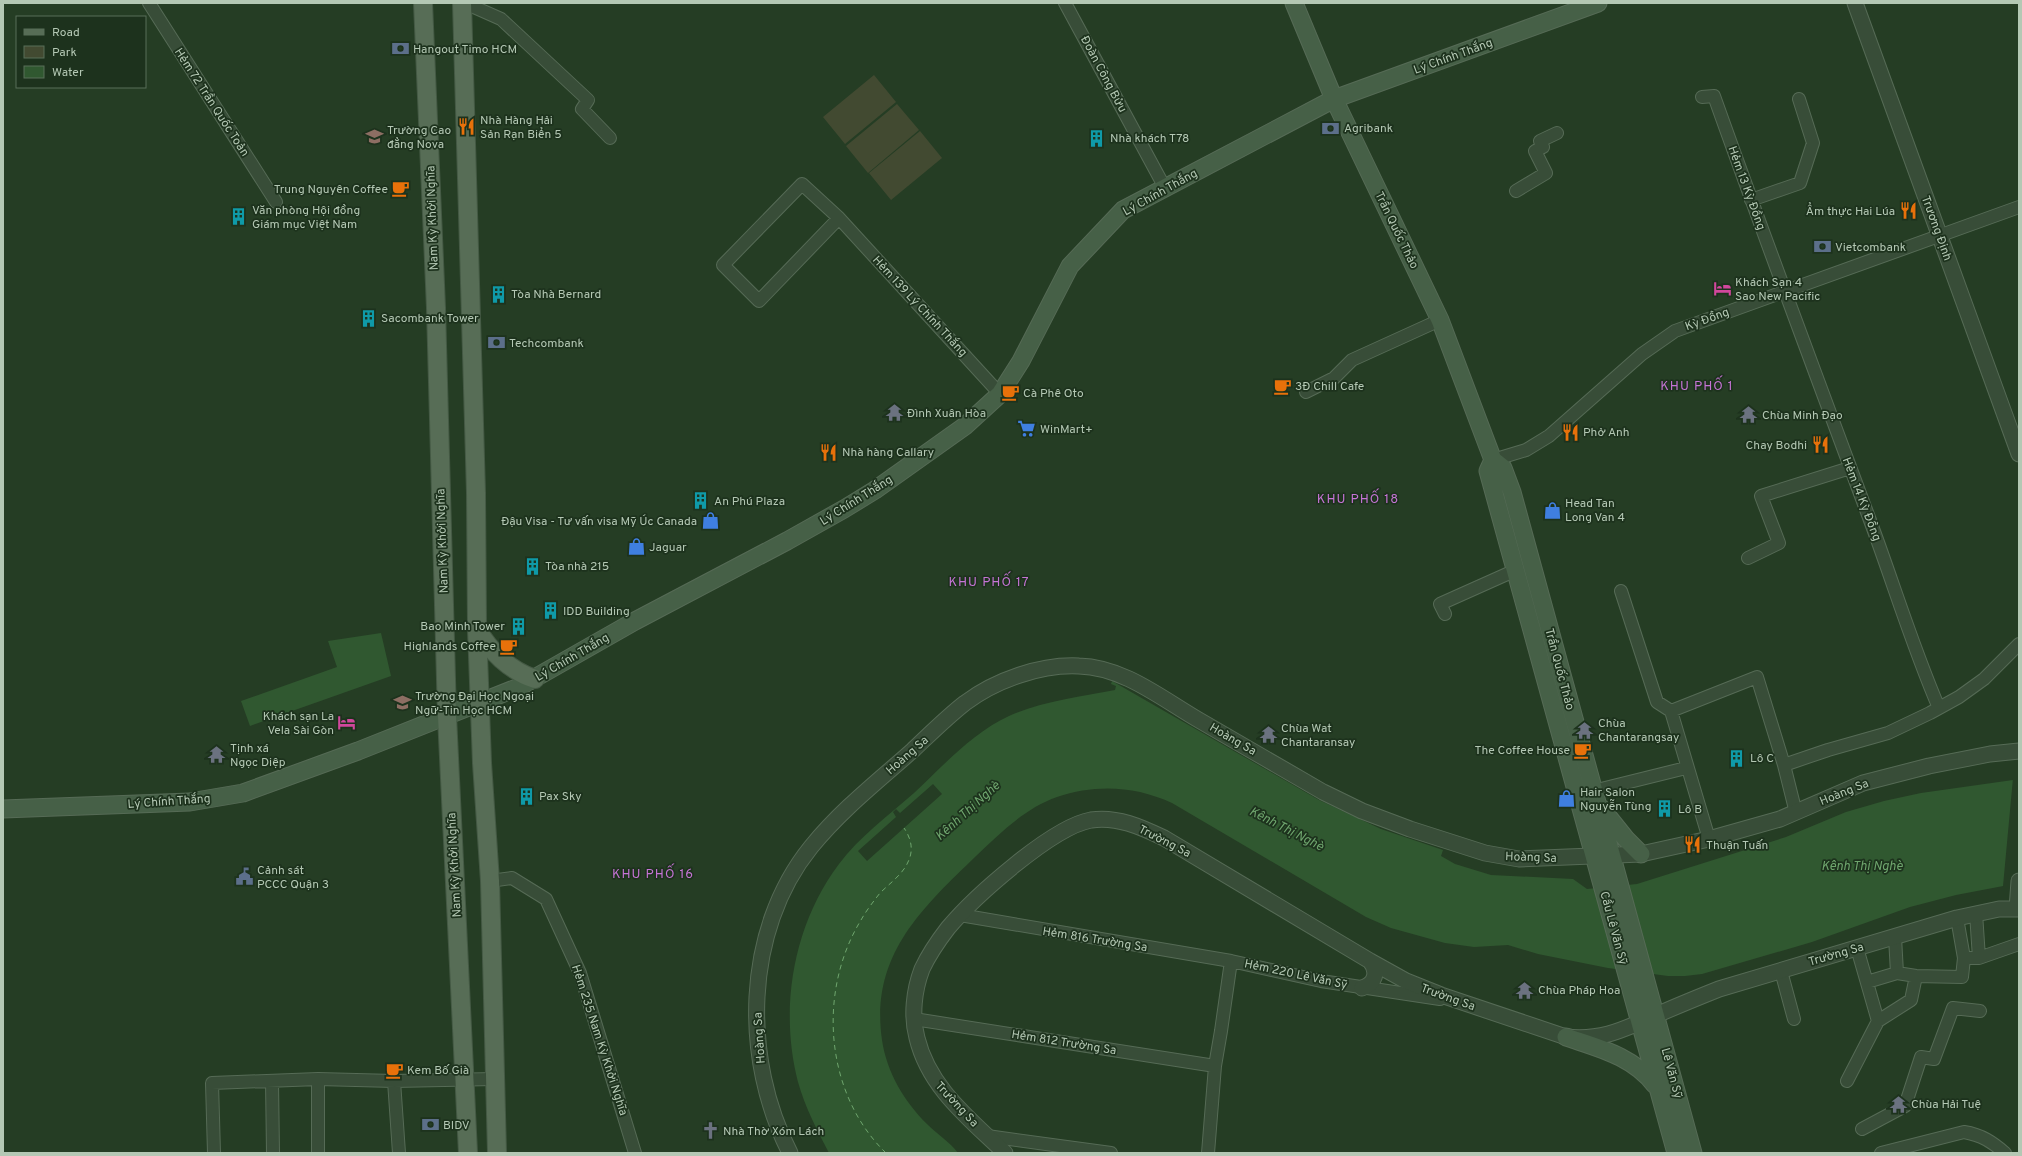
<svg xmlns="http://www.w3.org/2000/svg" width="2022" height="1156" font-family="Overpass,sans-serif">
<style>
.green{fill:#424a31}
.water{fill:#305830}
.pier{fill:#253d24}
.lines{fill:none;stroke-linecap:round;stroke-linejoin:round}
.ferry{stroke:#6fa66e;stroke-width:1;stroke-dasharray:5 4;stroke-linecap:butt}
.minor-casing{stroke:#566b56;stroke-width:14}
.tertiary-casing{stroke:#566b56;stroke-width:17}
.secondary-casing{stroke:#566b56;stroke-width:19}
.primary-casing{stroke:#445944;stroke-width:20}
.minor{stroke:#384d38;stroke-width:12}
.tertiary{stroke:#384d38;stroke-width:15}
.secondary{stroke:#466047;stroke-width:17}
.primary{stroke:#576d56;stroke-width:18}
.labels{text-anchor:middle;stroke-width:3.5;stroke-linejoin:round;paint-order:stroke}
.poi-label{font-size:12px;fill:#b4c8b4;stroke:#1d321d;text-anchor:start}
.street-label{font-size:12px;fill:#b4c8b4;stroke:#1d321d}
.neighbourhood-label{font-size:13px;letter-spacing:1px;fill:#c674d6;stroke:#1d321d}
.water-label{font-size:13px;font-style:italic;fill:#6fa66e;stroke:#1d321d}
</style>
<rect width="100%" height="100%" fill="#253d24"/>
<path class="green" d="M874,75L896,102L845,144L823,117Z
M897,104L919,130L868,173L846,146Z
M920,131L942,158L891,200L869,173Z"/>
<path class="water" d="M381,633L391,676L250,726L241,701L337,667L328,641Z
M1112,681L1319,800L1381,829L1443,850L1441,856L1455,864L1491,875L1573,879L1587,889L1637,884L1786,837L1846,812L1884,801L1921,793L2013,780H2019V883L1956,895L1910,907L1812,942L1702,974L1685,976H1668L1608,968L1538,954L1508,945L1474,947L1445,943L1391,928L1366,917L1172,803C1135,786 1096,784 1057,797C1025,808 999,834 975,857C920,910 870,957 882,1040C887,1073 904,1101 927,1124C937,1134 950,1142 958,1153H829C817,1130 805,1107 798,1082C779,1009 793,925 839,864C858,838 889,815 914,793C943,766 972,733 1009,716C1042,701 1080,697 1115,690L1116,686L1111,684Z"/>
<path class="pier" d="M2013,778H2019V885L2011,886H2003Z
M933,784L942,794L867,861L858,851L896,817L893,812L896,809L900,813Z"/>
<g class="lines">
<path class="ferry" d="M886,1153C825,1094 817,992 861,920C866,911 873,902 880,893C889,884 903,874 908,862C914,850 911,838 904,828"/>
<defs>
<path id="minor" d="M149,3L276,202
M465,3L501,19L588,100L582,109L610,138
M1065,3L1165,188
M1702,97L1714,96C1765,239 1818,381 1871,523C1894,585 1913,648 1939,708
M1516,191L1546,173L1535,151L1543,147L1540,141L1557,133
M1751,200L1800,183L1813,143L1799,99
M839,218L759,301L723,265L802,184L839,218L1000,394
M1306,392L1334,378L1352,360L1440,320
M1493,460L1526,450L1549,436L1642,354L1675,331L2019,207
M1748,558L1779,543L1761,496L1850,468
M1621,591L1657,702L1671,711L1709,839
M1445,614L1440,604L1516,570
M1671,711L1757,677L1784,765L1796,813
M1784,765L1828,750L1888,733L1930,713L1959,697L1984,679L2019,644
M1593,791L1686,768
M490,881L512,878L546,899L580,973L635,1153
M1976,913L1979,958
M960,915L1231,961
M1895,937L1897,973
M1964,958H1979L2019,944
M1781,971L1794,1019
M1867,982L1897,973L1916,976L1962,977L1964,958L1957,918
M914,1019L1215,1066
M1878,1021L1911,1000L1916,976
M318,1079L394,1081L494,1079
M272,1081L273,1153
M394,1081L399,1153
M1847,1081L1878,1021L1857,948
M1862,1129L1905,1106L1921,1057L1934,1059L1953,1008L1980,1011
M987,1136L1111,1153
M214,1153L212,1083L318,1079V1153
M1208,1153L1215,1066L1221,1031L1231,961L1321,981L1440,999
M1881,1153L1964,1132C1982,1135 1992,1142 2005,1153"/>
<path id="tertiary" d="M1855,3L2019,454
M2017,909L2019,881
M1362,988C1375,984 1379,972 1370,961
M790,1153C742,1060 743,931 811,847C841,810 878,781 913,750C930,734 947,717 965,703C996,680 1041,664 1079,666C1123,667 1161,698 1197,719C1239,743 1281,768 1323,792L1362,811L1410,829L1485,853L1519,859L1641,854L1709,839L1780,819L1863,783L1929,766L1990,754L2019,751
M1005,1153C970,1119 929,1088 917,1038C911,1016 914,990 922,969C929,954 938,941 948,928C974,897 1052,827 1091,820C1117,816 1141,827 1164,838L1370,961L1406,981L1441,995L1566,1037C1604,1041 1626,1028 1659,1014C1679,1005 1699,997 1719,989L1957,918L1999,909H2019"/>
<path id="secondary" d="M1294,3L1334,99L1440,320L1493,460L1503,468L1512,492L1693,1153
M1493,460L1488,471L1676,1153
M3,809L190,802L243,793L358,751L519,687L635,621L787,541L844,509L875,490L965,426L1000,394L1021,361L1070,266L1123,210L1334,99L1598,3
M1602,809L1626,839L1641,854
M1566,1037C1598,1048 1633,1056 1655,1085"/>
<path id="primary" d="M423,3L436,308L447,716L468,1153
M462,3L476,493L477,629L482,763L490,881L497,1153
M477,629C490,651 510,671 535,679"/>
</defs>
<use href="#minor" class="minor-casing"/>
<use href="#tertiary" class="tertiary-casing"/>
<use href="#secondary" class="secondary-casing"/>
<use href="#primary" class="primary-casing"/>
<use href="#minor" class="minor"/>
<use href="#tertiary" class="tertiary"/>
<use href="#secondary" class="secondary"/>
<use href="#primary" class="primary"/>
</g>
<defs>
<symbol id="bank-bare" viewBox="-9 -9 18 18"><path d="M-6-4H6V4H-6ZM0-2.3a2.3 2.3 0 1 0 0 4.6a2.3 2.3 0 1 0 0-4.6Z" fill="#5c6f8a" stroke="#1d321d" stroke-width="2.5" paint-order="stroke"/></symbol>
<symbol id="restaurant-bare" viewBox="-9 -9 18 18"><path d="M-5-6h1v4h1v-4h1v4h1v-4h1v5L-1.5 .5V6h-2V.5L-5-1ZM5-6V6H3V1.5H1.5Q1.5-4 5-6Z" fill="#e8710a" stroke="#1d321d" stroke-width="2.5" paint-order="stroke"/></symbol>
<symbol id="university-bare" viewBox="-9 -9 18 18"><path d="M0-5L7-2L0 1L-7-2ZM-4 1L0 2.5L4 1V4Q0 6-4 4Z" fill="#8d6e63" stroke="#1d321d" stroke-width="2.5" paint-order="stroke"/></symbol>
<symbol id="building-bare" viewBox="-9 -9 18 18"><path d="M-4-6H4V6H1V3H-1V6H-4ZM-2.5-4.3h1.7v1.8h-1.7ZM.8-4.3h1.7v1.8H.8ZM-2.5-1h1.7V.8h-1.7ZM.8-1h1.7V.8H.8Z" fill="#0f9aa8" stroke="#1d321d" stroke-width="2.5" paint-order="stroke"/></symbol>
<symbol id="cafe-bare" viewBox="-9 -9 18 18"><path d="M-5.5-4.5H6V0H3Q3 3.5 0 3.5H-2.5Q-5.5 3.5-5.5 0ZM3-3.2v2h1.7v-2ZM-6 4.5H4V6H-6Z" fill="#e8710a" stroke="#1d321d" stroke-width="2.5" paint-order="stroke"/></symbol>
<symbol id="hotel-bare" viewBox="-9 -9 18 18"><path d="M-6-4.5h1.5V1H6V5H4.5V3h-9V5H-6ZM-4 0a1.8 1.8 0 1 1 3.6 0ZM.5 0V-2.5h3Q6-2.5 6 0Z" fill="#d1479c" stroke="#1d321d" stroke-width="2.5" paint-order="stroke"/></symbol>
<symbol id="temple-bare" viewBox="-9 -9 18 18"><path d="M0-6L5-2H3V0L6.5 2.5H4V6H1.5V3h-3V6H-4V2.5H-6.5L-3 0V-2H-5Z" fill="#6b7280" stroke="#1d321d" stroke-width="2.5" paint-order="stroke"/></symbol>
<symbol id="supermarket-bare" viewBox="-9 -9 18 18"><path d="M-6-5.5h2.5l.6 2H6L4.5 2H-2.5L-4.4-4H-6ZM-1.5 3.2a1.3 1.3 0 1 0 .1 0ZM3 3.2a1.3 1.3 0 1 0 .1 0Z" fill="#3f7fe0" stroke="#1d321d" stroke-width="2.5" paint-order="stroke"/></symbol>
<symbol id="shop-bare" viewBox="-9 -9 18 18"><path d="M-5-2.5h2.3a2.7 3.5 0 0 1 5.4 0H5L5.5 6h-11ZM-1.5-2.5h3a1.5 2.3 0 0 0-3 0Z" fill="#3f7fe0" stroke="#1d321d" stroke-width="2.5" paint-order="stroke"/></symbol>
<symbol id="civic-bare" viewBox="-9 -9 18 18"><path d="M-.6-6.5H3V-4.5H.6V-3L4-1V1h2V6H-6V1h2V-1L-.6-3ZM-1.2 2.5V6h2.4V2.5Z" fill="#5c6f8a" stroke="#1d321d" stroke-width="2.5" paint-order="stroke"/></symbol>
<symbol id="church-bare" viewBox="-9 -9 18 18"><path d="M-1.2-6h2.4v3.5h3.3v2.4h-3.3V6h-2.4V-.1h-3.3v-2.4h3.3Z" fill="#6b7280" stroke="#1d321d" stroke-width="2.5" paint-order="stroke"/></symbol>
</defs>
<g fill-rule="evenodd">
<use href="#bank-bare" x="388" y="36" width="25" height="25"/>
<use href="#restaurant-bare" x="454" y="114" width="25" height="25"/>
<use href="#bank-bare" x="1318" y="116" width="25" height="25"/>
<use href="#university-bare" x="362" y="124" width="25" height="25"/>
<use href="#building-bare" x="1084" y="126" width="25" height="25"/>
<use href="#cafe-bare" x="388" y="176" width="25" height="25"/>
<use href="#restaurant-bare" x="1896" y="198" width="25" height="25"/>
<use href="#building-bare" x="226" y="204" width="25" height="25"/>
<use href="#bank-bare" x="1810" y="234" width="25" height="25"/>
<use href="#hotel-bare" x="1710" y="276" width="25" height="25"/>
<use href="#building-bare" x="486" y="282" width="25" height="25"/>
<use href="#building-bare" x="356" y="306" width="25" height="25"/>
<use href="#bank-bare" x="484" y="330" width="25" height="25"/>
<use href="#cafe-bare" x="1270" y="374" width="25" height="25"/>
<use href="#cafe-bare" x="998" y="380" width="25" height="25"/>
<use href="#temple-bare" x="882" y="400" width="25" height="25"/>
<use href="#temple-bare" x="1736" y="402" width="25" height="25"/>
<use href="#supermarket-bare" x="1014" y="416" width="25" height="25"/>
<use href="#restaurant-bare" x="1558" y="420" width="25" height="25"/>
<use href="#restaurant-bare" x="1808" y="432" width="25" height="25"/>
<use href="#restaurant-bare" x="816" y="440" width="25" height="25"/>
<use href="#building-bare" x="688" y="488" width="25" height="25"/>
<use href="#shop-bare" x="1540" y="498" width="25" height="25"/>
<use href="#shop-bare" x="698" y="508" width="25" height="25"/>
<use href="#shop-bare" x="624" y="534" width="25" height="25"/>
<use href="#building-bare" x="520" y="554" width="25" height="25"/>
<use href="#building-bare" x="538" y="598" width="25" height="25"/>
<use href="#building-bare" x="506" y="614" width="25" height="25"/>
<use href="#cafe-bare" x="496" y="634" width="25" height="25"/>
<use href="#university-bare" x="390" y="690" width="25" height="25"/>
<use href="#hotel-bare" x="334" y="710" width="25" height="25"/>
<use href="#temple-bare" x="1572" y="718" width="25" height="25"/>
<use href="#temple-bare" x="1256" y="722" width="25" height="25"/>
<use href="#cafe-bare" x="1570" y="738" width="25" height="25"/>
<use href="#temple-bare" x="204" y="742" width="25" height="25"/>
<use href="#building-bare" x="1724" y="746" width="25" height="25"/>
<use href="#building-bare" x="514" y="784" width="25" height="25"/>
<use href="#shop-bare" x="1554" y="786" width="25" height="25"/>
<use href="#building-bare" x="1652" y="796" width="25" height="25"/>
<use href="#restaurant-bare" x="1680" y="832" width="25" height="25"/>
<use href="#civic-bare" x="232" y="864" width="25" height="25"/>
<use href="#temple-bare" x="1512" y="978" width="25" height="25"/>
<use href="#cafe-bare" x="382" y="1058" width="25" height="25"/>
<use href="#temple-bare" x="1886" y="1092" width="25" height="25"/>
<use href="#bank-bare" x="418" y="1112" width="25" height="25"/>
<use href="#church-bare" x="698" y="1118" width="25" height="25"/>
</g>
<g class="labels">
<g class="poi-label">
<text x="413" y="53">Hangout Timo HCM</text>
<text x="480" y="124">Nhà Hàng Hải<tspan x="480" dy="14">Sản Rạn Biển 5</tspan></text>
<text x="1344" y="132">Agribank</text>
<text x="387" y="134">Trường Cao<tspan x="387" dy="14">đẳng Nova</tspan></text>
<text x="1110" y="142">Nhà khách T78</text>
<text x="388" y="193" text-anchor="end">Trung Nguyên Coffee</text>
<text x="252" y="214">Văn phòng Hội đồng<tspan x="252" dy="14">Giám mục Việt Nam</tspan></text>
<text x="1895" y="215" text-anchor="end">Ẩm thực Hai Lúa</text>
<text x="1835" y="251">Vietcombank</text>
<text x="1735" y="286">Khách Sạn 4<tspan x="1735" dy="14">Sao New Pacific</tspan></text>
<text x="511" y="298">Tòa Nhà Bernard</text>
<text x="381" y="322">Sacombank Tower</text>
<text x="509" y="347">Techcombank</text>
<text x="1295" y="390">3Đ Chill Cafe</text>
<text x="1023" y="397">Cà Phê Oto</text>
<text x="907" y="417">Đình Xuân Hòa</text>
<text x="1762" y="419">Chùa Minh Đạo</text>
<text x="1040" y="433">WinMart+</text>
<text x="1583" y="436">Phở Anh</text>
<text x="1807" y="449" text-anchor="end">Chay Bodhi</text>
<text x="842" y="456">Nhà hàng Callary</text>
<text x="714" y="505">An Phú Plaza</text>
<text x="1565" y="507">Head Tan<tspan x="1565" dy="14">Long Van 4</tspan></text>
<text x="697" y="525" text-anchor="end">Đậu Visa - Tư vấn visa Mỹ Úc Canada</text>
<text x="649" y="551">Jaguar</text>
<text x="545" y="570">Tòa nhà 215</text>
<text x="563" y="615">IDD Building</text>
<text x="505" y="630" text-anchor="end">Bao Minh Tower</text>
<text x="496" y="650" text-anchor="end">Highlands Coffee</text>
<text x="415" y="700">Trường Đại Học Ngoại<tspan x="415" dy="14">Ngữ-Tin Học HCM</tspan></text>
<text x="334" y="720" text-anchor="end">Khách sạn La<tspan x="334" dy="14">Vela Sài Gòn</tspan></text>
<text x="1598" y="727">Chùa<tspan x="1598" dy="14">Chantarangsay</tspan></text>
<text x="1281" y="732">Chùa Wat<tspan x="1281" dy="14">Chantaransay</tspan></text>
<text x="230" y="752">Tịnh xá<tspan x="230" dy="14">Ngọc Diệp</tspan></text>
<text x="1570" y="754" text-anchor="end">The Coffee House</text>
<text x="1750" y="762">Lô C</text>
<text x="1580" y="796">Hair Salon<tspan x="1580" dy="14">Nguyễn Tùng</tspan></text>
<text x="539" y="800">Pax Sky</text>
<text x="1678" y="813">Lô B</text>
<text x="1706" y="849">Thuận Tuấn</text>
<text x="257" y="874">Cảnh sát<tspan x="257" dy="14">PCCC Quận 3</tspan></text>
<text x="1538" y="994">Chùa Pháp Hoa</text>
<text x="407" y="1074">Kem Bố Già</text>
<text x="1911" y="1108">Chùa Hải Tuệ</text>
<text x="443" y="1129">BIDV</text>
<text x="723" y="1135">Nhà Thờ Xóm Lách</text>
</g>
<g class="street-label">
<text transform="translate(1453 56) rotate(-20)" y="4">Lý Chính Thắng</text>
<text transform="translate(1104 74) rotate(62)" y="4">Đoàn Công Bửu</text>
<text transform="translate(212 102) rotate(57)" y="4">Hẻm 72 Trần Quốc Toản</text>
<text transform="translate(1747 188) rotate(70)" y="4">Hẻm 13 Kỳ Ðồng</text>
<text transform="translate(1160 192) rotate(-29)" y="4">Lý Chính Thắng</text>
<text transform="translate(432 218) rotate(-92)" y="4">Nam Kỳ Khởi Nghĩa</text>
<text transform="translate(1937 228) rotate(70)" y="4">Trương Định</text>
<text transform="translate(1397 230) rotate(64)" y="4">Trần Quốc Thảo</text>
<text transform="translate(920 306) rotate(47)" y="4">Hẻm 139 Lý Chính Thắng</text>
<text transform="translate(1707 319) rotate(-20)" y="4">Kỳ Ðồng</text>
<text transform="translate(1862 499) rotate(69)" y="4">Hẻm 14 Kỳ Ðồng</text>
<text transform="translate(856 500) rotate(-32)" y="4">Lý Chính Thắng</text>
<text transform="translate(442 541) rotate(-92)" y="4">Nam Kỳ Khởi Nghĩa</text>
<text transform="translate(572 657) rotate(-30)" y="4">Lý Chính Thắng</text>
<text transform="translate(1560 669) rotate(75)" y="4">Trần Quốc Thảo</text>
<text transform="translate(1233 739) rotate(30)" y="4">Hoàng Sa</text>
<text transform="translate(907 755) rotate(-41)" y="4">Hoàng Sa</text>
<text transform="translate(1844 792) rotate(-22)" y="4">Hoàng Sa</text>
<text transform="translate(169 801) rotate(-4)" y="4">Lý Chính Thắng</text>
<text transform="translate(1165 841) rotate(27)" y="4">Trường Sa</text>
<text transform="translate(1531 857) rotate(2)" y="4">Hoàng Sa</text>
<text transform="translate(454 865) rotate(-93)" y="4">Nam Kỳ Khởi Nghĩa</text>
<text transform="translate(1614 928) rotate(75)" y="4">Cầu Lê Văn Sỹ</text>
<text transform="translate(1095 939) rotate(9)" y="4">Hẻm 816 Trường Sa</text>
<text transform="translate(1836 954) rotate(-16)" y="4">Trường Sa</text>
<text transform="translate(1296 974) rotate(12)" y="4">Hẻm 220 Lê Văn Sỹ</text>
<text transform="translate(1448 997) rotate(20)" y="4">Trường Sa</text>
<text transform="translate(759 1038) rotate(-94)" y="4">Hoàng Sa</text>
<text transform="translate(600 1040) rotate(72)" y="4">Hẻm 235 Nam Kỳ Khởi Nghĩa</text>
<text transform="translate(1064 1042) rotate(9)" y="4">Hẻm 812 Trường Sa</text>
<text transform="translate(1672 1073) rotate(75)" y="4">Lê Văn Sỹ</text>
<text transform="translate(957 1104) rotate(47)" y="4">Trường Sa</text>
</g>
<g class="neighbourhood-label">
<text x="1697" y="390">KHU PHỐ 1</text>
<text x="1358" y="503">KHU PHỐ 18</text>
<text x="989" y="586">KHU PHỐ 17</text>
<text x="653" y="878">KHU PHỐ 16</text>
</g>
<g class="water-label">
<text transform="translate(967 810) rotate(-42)" y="5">Kênh Thị Nghè</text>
<text transform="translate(1287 828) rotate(27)" y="5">Kênh Thị Nghè</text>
<text x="1862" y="870">Kênh Thị Nghè</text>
</g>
</g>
<rect width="2022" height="1156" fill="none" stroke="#b4c8b4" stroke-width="8"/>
<rect x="16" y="16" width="130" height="72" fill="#1d321d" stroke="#596e59"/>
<rect x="24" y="29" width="20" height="6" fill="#576d56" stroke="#596e59"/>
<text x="52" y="36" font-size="12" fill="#b4c8b4">Road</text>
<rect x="24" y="46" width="20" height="12" fill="#424a31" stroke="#596e59"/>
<text x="52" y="56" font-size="12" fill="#b4c8b4">Park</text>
<rect x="24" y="66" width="20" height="12" fill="#305830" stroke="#596e59"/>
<text x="52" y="76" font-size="12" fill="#b4c8b4">Water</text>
</svg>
